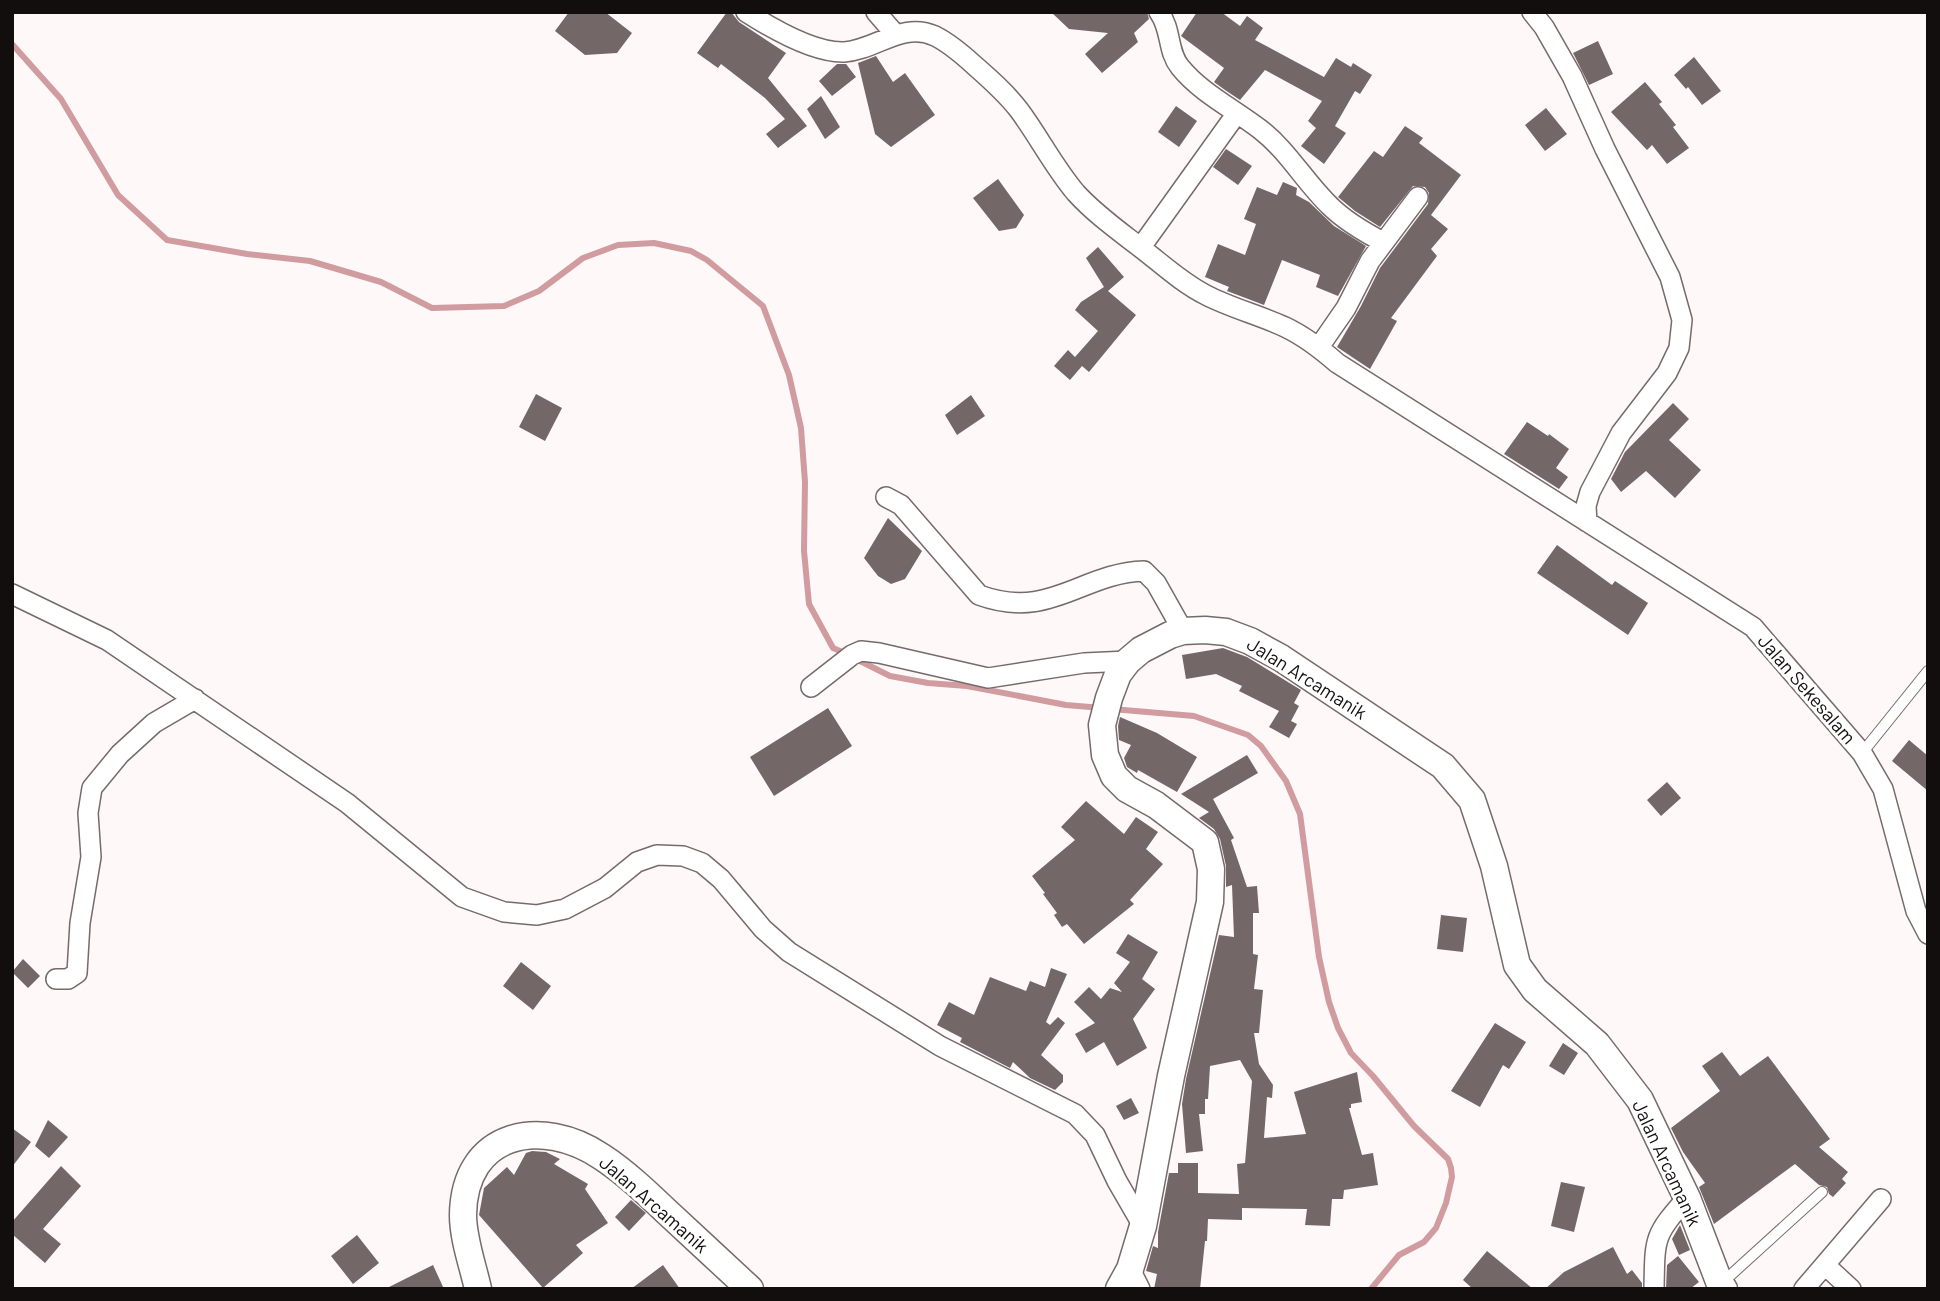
<svg xmlns="http://www.w3.org/2000/svg" width="1940" height="1301" font-family="Barlow,sans-serif">
<style>
.lines{fill:none;stroke-linecap:round;stroke-linejoin:round}
.stream{stroke:#d09c9f;stroke-width:6}
.building{fill:#746768}
.lane-casing{stroke:#776a6b;stroke-width:12}
.street-casing{stroke:#776a6b;stroke-width:22}
.secondary-casing{stroke:#776a6b;stroke-width:29}
.lane{stroke:#fff;stroke-width:10}
.street{stroke:#fff;stroke-width:19}
.secondary{stroke:#fff;stroke-width:26}
.labels{text-anchor:middle;stroke-width:6;stroke-linejoin:round;paint-order:stroke}
.street-label{font-size:19px;fill:#120e0e;stroke:#fff}
</style>
<rect width="100%" height="100%" fill="#fef8f8"/>
<g class="lines">
<path class="stream" d="M12,44L61,99L118,195L167,240L247,254L310,261L381,282L432,308L504,306L539,291L583,258L618,245L654,243L691,251L707,260L763,306L789,375L801,428L805,482L804,551L809,604L833,648L847,654
M856,659L890,676L928,683L967,686L1066,705L1102,708
M1112,709L1194,716L1248,735L1261,746L1286,781L1300,814L1319,957L1329,1002L1338,1028L1351,1053L1373,1076L1414,1126L1448,1159L1451,1168L1452,1177L1446,1203L1436,1228L1424,1242L1399,1255L1371,1289"/>
</g>
<path class="building" d="M569,12H605L632,33L617,53L585,55L555,31Z
M727,12H731L739,22L786,53L768,78L807,126L778,148L766,134L785,119L765,98L721,64L718,68L697,53Z
M1051,12H1147L1149,19L1134,33L1138,42L1102,73L1085,54L1108,33L1069,29Z
M1197,12H1221L1240,26L1247,16L1263,28L1255,40L1324,77L1336,58L1351,67L1353,63L1372,75L1360,94L1355,91L1335,126L1346,133L1324,164L1301,146L1316,128L1308,121L1322,101L1265,70L1240,100L1225,90L1214,82L1224,68L1181,36Z
M1598,41L1613,74L1589,85L1573,53Z
M876,56L893,82L905,73L935,115L891,147L875,134L858,63Z
M1694,57L1721,91L1702,105L1688,87L1686,89L1674,75Z
M837,64H846L856,77L832,96L819,81Z
M1645,82L1662,102L1659,104L1676,125L1673,127L1689,148L1667,164L1652,145L1647,150L1611,112Z
M821,96L840,127L825,139L807,109Z
M1176,106L1197,121L1179,147L1158,132Z
M1546,108L1567,134L1545,151L1525,125Z
M1405,126L1423,138L1419,143L1461,175L1431,215L1448,229L1431,249L1437,256L1391,318L1397,321L1370,369L1337,347L1361,306L1380,268L1428,204L1429,193L1425,187L1413,186L1380,227L1355,211L1338,197L1374,151L1383,157Z
M1226,149L1252,166L1238,185L1213,167Z
M998,179L1024,215L1016,228L999,231L973,198Z
M1283,182L1297,188L1296,195L1309,202L1334,226L1366,246L1338,296L1316,287L1320,275L1282,260L1264,305L1227,291L1229,287L1205,277L1218,244L1245,255L1256,224L1244,219L1257,187L1277,195Z
M1098,247L1124,277L1108,291L1136,315L1089,372L1082,366L1070,380L1054,366L1068,350L1075,357L1098,331L1075,310L1081,302L1104,287L1086,258Z
M536,394L562,408L545,441L519,427Z
M971,395L985,416L957,435L945,415Z
M1673,403L1689,419L1669,440L1701,470L1675,498L1646,471L1621,492L1611,479L1625,452Z
M1527,422L1548,436L1549,434L1569,449L1556,468L1568,477L1559,489L1504,454Z
M888,518L922,551L905,579L891,584L878,576L864,558Z
M1557,545L1612,585L1615,581L1648,603L1628,635L1537,573Z
M1223,648L1247,657L1301,690L1294,703L1299,706L1291,721L1297,724L1289,738L1269,727L1279,711L1239,691L1242,686L1216,674L1186,679L1182,655Z
M828,708L852,746L774,796L750,757Z
M1120,717L1157,733L1197,757L1177,792L1138,770L1137,773L1127,767L1124,758L1131,745L1119,740L1118,726Z
M1909,740L1928,756V791L1892,761Z
M1247,755L1258,773L1213,799L1234,838L1231,840L1247,887L1257,886L1259,913H1253V954L1258,955L1254,989L1263,990L1259,1033H1254L1259,1064L1273,1085L1272,1098L1267,1097L1264,1138L1306,1134L1294,1092L1357,1072L1362,1102L1351,1104V1108H1349L1362,1155L1373,1153L1378,1185L1344,1190L1343,1199H1332L1330,1226L1305,1225L1307,1209L1242,1208V1220L1208,1219L1207,1241H1205L1200,1289H1154L1157,1274L1146,1271L1153,1246L1158,1248V1232L1169,1173H1178V1163H1198V1193L1239,1194L1237,1164L1245,1163L1252,1081L1240,1060L1210,1066L1208,1099H1205V1114H1199L1203,1151L1186,1153L1182,1104L1186,1079L1219,935L1234,937L1232,885L1226,887V866L1220,839L1214,829L1199,818L1209,812L1181,794Z
M1667,782L1681,798L1661,816L1647,800Z
M1086,801L1124,834L1136,817L1158,832L1146,849L1163,864L1130,900L1134,904L1084,944L1067,924L1062,927L1054,915L1057,913L1043,894L1045,893L1032,876L1075,840L1061,827Z
M1441,915L1467,918L1463,952L1437,949Z
M1128,934L1158,952L1142,979L1155,989L1133,1019L1147,1048L1117,1066L1104,1042L1086,1053L1075,1034L1095,1023L1074,1002L1089,987L1101,999L1110,988L1122,992L1114,983L1130,962L1116,953Z
M23,959L40,976L28,988L12,972Z
M521,962L551,986L533,1010L503,986Z
M1051,968L1067,974L1046,1022L1050,1025L1058,1017L1065,1023L1041,1055L1063,1075V1082L1055,1090L1030,1078L1013,1062L1010,1068L960,1042L962,1038L937,1025L949,1002L974,1015L990,977L1026,991L1030,981L1045,987Z
M1495,1023L1526,1042L1509,1069L1503,1065L1480,1107L1451,1091Z
M1563,1043L1578,1053L1564,1075L1549,1066Z
M1722,1052L1740,1076L1768,1056L1830,1139L1819,1147L1848,1172L1842,1179L1846,1183L1833,1197L1829,1194L1827,1187L1819,1185L1795,1164L1714,1224L1699,1187L1705,1183L1683,1152L1671,1128L1720,1091L1702,1066Z
M1131,1098L1139,1113L1124,1120L1116,1106Z
M48,1120L68,1137L49,1158L35,1146Z
M12,1128L31,1142L12,1167Z
M532,1151L546,1152L560,1159L554,1164L588,1184L585,1189L608,1223L576,1245L583,1253L543,1288L479,1215L484,1188L507,1167L514,1175L526,1153Z
M61,1166L81,1186L43,1229L61,1244L45,1263L12,1234V1222Z
M1561,1182L1585,1187L1574,1232L1551,1226Z
M631,1200L646,1213L629,1231L615,1217Z
M1680,1225L1690,1250L1679,1255L1672,1239Z
M357,1235L379,1263L353,1284L331,1256Z
M1613,1247L1627,1274L1632,1270L1642,1283V1289H1545L1564,1272Z
M1487,1251L1533,1289H1473L1463,1280Z
M1678,1256L1699,1282L1690,1289H1666L1667,1265Z
M433,1265L444,1289H385Z
M663,1265L680,1289H631Z"/>
<g class="lines">
<defs>
<path id="lane" d="M1862,753L1928,671
M1723,1282L1822,1192"/>
<path id="street" d="M746,12C771,28 814,53 844,52C876,50 902,21 935,36C949,43 962,54 974,65C990,79 1006,93 1019,110C1039,137 1054,167 1076,193C1095,214 1119,231 1141,248C1162,264 1182,283 1206,295C1231,308 1259,315 1285,327C1304,336 1321,349 1337,363L1753,627L1862,753L1883,789L1916,911L1928,934
M876,12L895,34
M1159,12C1172,30 1167,51 1180,67C1201,93 1234,109 1261,130C1288,151 1305,182 1330,206C1345,221 1364,232 1383,242
M1532,12L1544,27L1572,76L1605,149L1670,277L1682,320L1679,348L1667,373L1621,433L1590,492L1586,506L1587,522
M1141,247L1237,113
M1319,347L1346,308L1370,261L1418,197
M886,497L901,505L979,595C1050,621 1081,573 1144,571L1156,583L1183,631
M12,594L107,640L347,803L462,897L504,912L537,915L565,909L605,888L637,862L657,855L683,856L702,863L721,879L763,929L789,952L940,1046L1075,1114L1095,1135L1117,1181L1143,1226
M811,687L852,655L861,651L879,653L988,678L1084,663L1128,661
M56,979H68L77,973L80,923L91,857L88,813L92,788L120,754L154,723L195,699
M1825,1265L1851,1289
M1130,1269L1140,1289
M1654,1289C1655,1238 1653,1236 1687,1198
M1804,1289L1881,1199"/>
<path id="secondary" d="M478,1289C473,1266 463,1239 463,1215C464,1132 541,1116 602,1157C625,1172 647,1193 667,1212C695,1238 722,1263 750,1289
M1119,1289L1130,1269L1143,1226L1171,1076L1210,902L1211,869L1205,842L1156,805L1127,789L1114,776L1105,755L1102,725L1109,698L1118,674L1128,661L1141,650L1170,635L1183,631L1205,630L1226,632L1250,641L1281,658L1443,766L1472,800L1494,866L1517,965L1535,990L1597,1044L1640,1100L1687,1198L1720,1284L1724,1289"/>
</defs>
<use href="#lane" class="lane-casing"/>
<use href="#street" class="street-casing"/>
<use href="#secondary" class="secondary-casing"/>
<use href="#lane" class="lane"/>
<use href="#street" class="street"/>
<use href="#secondary" class="secondary"/>
</g>
<g class="labels">
<g class="street-label">
<text transform="translate(1307 678) rotate(32)" y="7">Jalan Arcamanik</text>
<text transform="translate(1807 689) rotate(49)" y="7">Jalan Sekesalam</text>
<text transform="translate(1667 1163) rotate(65)" y="7">Jalan Arcamanik</text>
<text transform="translate(654 1204) rotate(41)" y="7">Jalan Arcamanik</text>
</g>
</g>
<rect width="1940" height="1301" fill="none" stroke="#120e0e" stroke-width="28"/>
</svg>
